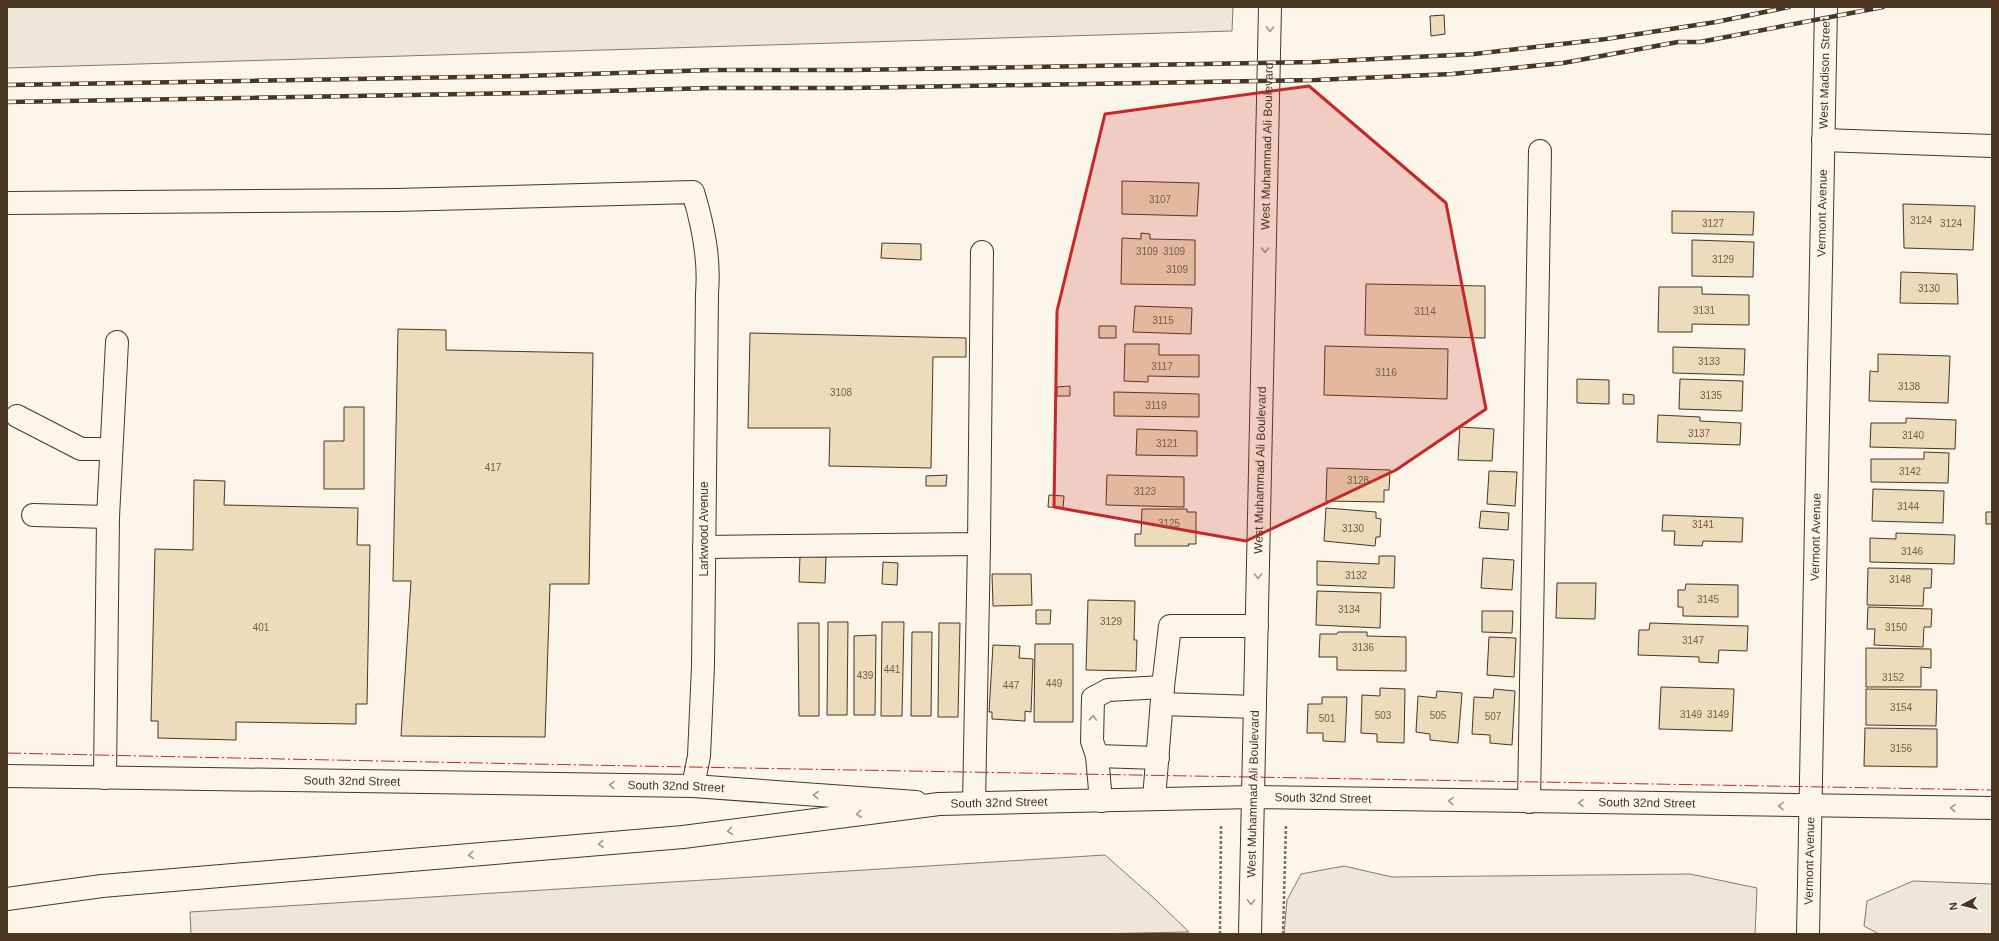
<svg xmlns="http://www.w3.org/2000/svg" width="1999" height="941" font-family="Helvetica,sans-serif">
<style>
.green{fill:#ede6d9;stroke:#887966}
.building{fill:#ecdcbc;stroke:#4a3520}
.lines{fill:none;stroke-linecap:round;stroke-linejoin:round}
.minor-casing{stroke:#4a3520;stroke-width:24}
.major-casing{stroke:#4a3520;stroke-width:24}
.highway-casing{stroke:#4a3520;stroke-width:24}
.path{stroke:#7f6f5c;stroke-width:2.5;stroke-dasharray:3 2;stroke-linecap:butt}
.minor{stroke:#fbf6e9;stroke-width:22}
.major{stroke:#fbf6e9;stroke-width:22}
.highway{stroke:#fbf6e9;stroke-width:22}
.rail-casing{stroke:#4a3520;stroke-width:4.5}
.rail{stroke:#fbf6e9;stroke-width:3;stroke-dasharray:9;stroke-linecap:butt}
.power{stroke:#c62828;stroke-width:1;stroke-dasharray:14 3 2 3;stroke-linecap:butt}
.oneway{stroke:#a29684}
.marked{fill:#c62828;fill-opacity:0.2;stroke:#c62828;stroke-width:3;stroke-linejoin:round}
.labels{text-anchor:middle;stroke-width:3;stroke-linejoin:round;paint-order:stroke}
.number-label{font-size:10px;fill:#725f47}
.street-label{font-size:12px;fill:#4a3520;stroke:#fbf6e9}
</style>
<rect width="100%" height="100%" fill="#fbf6e9"/>
<path class="green" d="M7,7H1233L1232,31L7,68Z
M1105,855L1156,900L1189,932L1090,934H191L190,912Z
M1344,866L1392,877L1690,874L1757,888L1755,934H1284L1287,900L1301,874Z
M1913,881L1992,884V934H1879L1864,926L1867,901Z"/>
<path class="building" d="M1444,15L1445,34L1431,36L1430,16Z
M1122,181L1199,183L1197,216L1122,214Z
M1903,204L1975,206L1973,250L1904,248Z
M1672,211L1754,212L1753,235L1672,233Z
M1141,233L1150,234V239L1195,240V285L1121,284L1122,238L1141,239Z
M1692,240L1754,242L1753,277L1692,276Z
M882,243L921,244V260L881,258Z
M1901,272L1957,274L1958,304L1900,303Z
M1366,284L1485,286V338L1365,335Z
M1659,287H1702V294L1749,295V325L1692,324V332H1658Z
M1135,306L1192,308L1191,334L1133,332Z
M1099,326H1116V338H1099Z
M398,329L446,330V350L593,353L589,584H550L545,737L401,736L411,581H393Z
M750,333L966,338V357H933L931,468L829,466L830,428H748Z
M1125,344H1159V355H1199V377L1148,376V382L1124,381Z
M1325,346L1448,349L1447,399L1324,395Z
M1673,347L1745,349L1744,375L1673,373Z
M1878,354L1950,356L1948,403L1869,401L1870,371L1878,372Z
M1577,379L1609,380V404L1577,403Z
M1680,379L1743,381L1742,411L1679,409Z
M1070,386V396H1057V387Z
M1114,392L1199,394V417L1114,416Z
M1623,394L1634,395V404H1623Z
M344,407H364V489H324V441H344Z
M1658,415L1700,417V421L1741,423L1740,445L1657,442Z
M1906,418L1956,420L1955,449L1870,447L1871,423H1906Z
M1460,427L1494,429L1492,461L1458,460Z
M1137,429L1197,431V456L1136,455Z
M1924,452L1949,453L1948,483L1871,482V459H1924Z
M1327,468L1390,470L1389,490H1384V502L1326,501Z
M1489,471L1517,472L1515,506L1487,504Z
M947,475L946,486H926V476Z
M1107,475L1184,477V507L1106,505Z
M194,480L225,481L224,505L358,508L357,545H370L367,704H356V724L236,722V740L158,738V721H151L155,549L193,550Z
M1873,489L1944,491L1943,523L1872,521Z
M1049,495L1064,496L1063,508L1048,507Z
M1326,508L1376,512V518L1381,519L1380,537H1376L1375,546L1324,541Z
M1142,509H1187V512H1196V544H1188L1189,546H1135V534H1141Z
M1481,511L1509,513L1508,530L1479,528Z
M1986,512H1992V524H1986Z
M1663,515L1743,518L1742,542L1703,541L1702,546L1674,545L1675,531H1662Z
M1896,533L1955,535L1954,564L1870,562V538L1896,539Z
M800,556L826,557L825,583L799,582Z
M1379,556H1395L1394,588L1317,585V561L1379,564Z
M1483,558L1514,560L1512,590L1481,588Z
M883,562L898,563L897,585L882,584Z
M1868,568L1932,569L1931,588H1924L1923,606L1867,605Z
M992,574H1031L1032,605L993,606Z
M1557,583H1596L1595,619L1556,618Z
M1686,584L1738,585V617L1683,616V607H1678V590H1685Z
M1317,591L1381,593L1380,628L1316,625Z
M1088,600L1135,601L1134,640H1137L1136,671L1086,670Z
M1868,607L1932,609L1931,627H1924L1923,647L1874,645L1875,629H1867Z
M1036,610H1051L1050,624H1036Z
M1482,611H1513L1512,633L1482,632Z
M828,622H848L847,715H827Z
M882,622H904L902,716H881Z
M798,623H819V716H799Z
M939,623H960L958,717H938Z
M1650,623L1748,626L1747,651L1719,650L1718,663L1699,662V657L1638,655L1639,630H1649Z
M912,632H932L931,716H911Z
M1338,632H1367V636L1406,637V671L1337,670V657H1319L1320,634H1337Z
M876,635L875,715H854V636Z
M1489,637L1516,638L1514,677L1487,675Z
M1035,644H1073V722H1034Z
M993,645L1020,646L1019,658L1033,659L1031,712L1025,711V721L992,719V712H989Z
M1866,648L1931,649V668L1921,667V687H1866Z
M1661,687L1734,689L1732,731L1659,729Z
M1380,688L1405,689L1404,743L1377,742V734L1361,733L1362,695L1380,696Z
M1494,689L1515,691L1512,745L1490,743V735L1472,734L1474,697L1493,698Z
M1866,689L1937,690L1936,726L1866,725Z
M1437,691L1462,693L1458,743L1430,740V734L1416,732L1418,696L1436,698Z
M1322,697H1347L1345,742L1323,741V733H1307L1308,704H1322Z
M1865,728L1937,729V767L1864,766Z"/>
<g class="lines">
<defs>
<g id="minor">
<path d="M1823,140L1992,146"/>
<path d="M7,203L396,200L693,192C703,225 710,258 707,293L703,666L699,756L693,786"/>
<path d="M17,416L81,449H111"/>
<path d="M33,515L108,517"/>
<path d="M704,547L979,544L982,252"/>
<path d="M1162,704L1255,707"/>
<path d="M1097,756L1158,758"/>
<path id="s1" d="M7,776L693,786L916,802"/>
<path d="M105,778L108,517L117,342"/>
<path d="M1154,799L1163,687L1170,626H1257"/>
<path d="M1101,801L1097,756L1092,741L1093,698L1108,690L1163,687"/>
<path d="M1529,802L1540,151"/>
<path d="M974,803L979,544"/>
<path id="s2" d="M1808,934L1826,7"/>
</g>
<g id="major">
<path id="s3" d="M939,804L1253,797L1992,808"/>
<path id="s4" d="M1250,934L1270,7"/>
</g>
<path id="highway" d="M7,899L102,886L683,837L939,804"/>
</defs>
<use href="#minor" class="minor-casing"/>
<use href="#major" class="major-casing"/>
<use href="#highway" class="highway-casing"/>
<path class="path" d="M1220,934L1221,825
M1283,934L1286,824"/>
<use href="#minor" class="minor"/>
<use href="#major" class="major"/>
<use href="#highway" class="highway"/>
<defs>
<path id="rail" d="M7,85L524,76L713,70H852L1315,62L1474,54L1606,39L1716,22L1789,7
M7,102L529,93L712,88H849L1316,80L1452,74L1563,63L1678,42H1700L1883,7"/>
</defs>
<use href="#rail" class="rail-casing"/>
<use href="#rail" class="rail"/>
<path class="power" d="M7,753C669,768 1330,778 1992,790"/>
</g>
<defs><path id="oneway-chevron" d="M-2-3.5L2.5 0L-2 3.5" fill="none" stroke-width="1.6" stroke-linecap="round" stroke-linejoin="round"/></defs>
<g class="oneway">
<use href="#oneway-chevron" transform="translate(1270 29) rotate(91)"/>
<use href="#oneway-chevron" transform="translate(1265 250) rotate(91)"/>
<use href="#oneway-chevron" transform="translate(1258 576) rotate(91)"/>
<use href="#oneway-chevron" transform="translate(1093 718) rotate(-88)"/>
<use href="#oneway-chevron" transform="translate(612 785) rotate(-179)"/>
<use href="#oneway-chevron" transform="translate(816 795) rotate(-176)"/>
<use href="#oneway-chevron" transform="translate(1451 801) rotate(-179)"/>
<use href="#oneway-chevron" transform="translate(1581 803) rotate(-179)"/>
<use href="#oneway-chevron" transform="translate(1781 806) rotate(-179)"/>
<use href="#oneway-chevron" transform="translate(1953 808) rotate(-179)"/>
<use href="#oneway-chevron" transform="translate(859 814) rotate(173)"/>
<use href="#oneway-chevron" transform="translate(730 831) rotate(173)"/>
<use href="#oneway-chevron" transform="translate(601 844) rotate(175)"/>
<use href="#oneway-chevron" transform="translate(471 855) rotate(175)"/>
<use href="#oneway-chevron" transform="translate(1251 902) rotate(91)"/>
</g>
<path class="marked" d="M1309,86L1446,203L1486,409L1396,470L1246,541L1054,507L1057,311L1105,114Z"/>
<g class="labels">
<g class="number-label">
<text x="1160" y="203">3107</text>
<text x="1921" y="224">3124</text>
<text x="1713" y="227">3127</text>
<text x="1951" y="227">3124</text>
<text x="1147" y="255">3109</text>
<text x="1174" y="255">3109</text>
<text x="1723" y="263">3129</text>
<text x="1177" y="273">3109</text>
<text x="1929" y="292">3130</text>
<text x="1704" y="314">3131</text>
<text x="1425" y="315">3114</text>
<text x="1163" y="324">3115</text>
<text x="1709" y="365">3133</text>
<text x="1162" y="370">3117</text>
<text x="1386" y="376">3116</text>
<text x="1909" y="390">3138</text>
<text x="841" y="396">3108</text>
<text x="1711" y="399">3135</text>
<text x="1156" y="409">3119</text>
<text x="1699" y="437">3137</text>
<text x="1913" y="439">3140</text>
<text x="1167" y="447">3121</text>
<text x="493" y="471">417</text>
<text x="1910" y="475">3142</text>
<text x="1358" y="484">3128</text>
<text x="1145" y="495">3123</text>
<text x="1908" y="510">3144</text>
<text x="1169" y="527">3125</text>
<text x="1703" y="528">3141</text>
<text x="1353" y="532">3130</text>
<text x="1912" y="555">3146</text>
<text x="1356" y="579">3132</text>
<text x="1900" y="583">3148</text>
<text x="1708" y="603">3145</text>
<text x="1349" y="613">3134</text>
<text x="1111" y="625">3129</text>
<text x="261" y="631">401</text>
<text x="1896" y="631">3150</text>
<text x="1693" y="644">3147</text>
<text x="1363" y="651">3136</text>
<text x="892" y="673">441</text>
<text x="865" y="679">439</text>
<text x="1893" y="681">3152</text>
<text x="1054" y="687">449</text>
<text x="1011" y="689">447</text>
<text x="1901" y="711">3154</text>
<text x="1691" y="718">3149</text>
<text x="1718" y="718">3149</text>
<text x="1383" y="719">503</text>
<text x="1438" y="719">505</text>
<text x="1493" y="720">507</text>
<text x="1327" y="722">501</text>
<text x="1901" y="752">3156</text>
</g>
<g class="street-label">
<text dy="4" stroke="none"><textPath href="#s2" startOffset="861">West Madison Street</textPath></text>
<text dy="4" stroke="none"><textPath href="#s4" startOffset="788">West Muhammad Ali Boulevard</textPath></text>
<text dy="4" stroke="none"><textPath href="#s2" startOffset="721">Vermont Avenue</textPath></text>
<text dy="4" stroke="none"><textPath href="#s4" startOffset="464">West Muhammad Ali Boulevard</textPath></text>
<text transform="translate(704 529) rotate(-90)" y="4">Larkwood Avenue</text>
<text dy="4" stroke="none"><textPath href="#s2" startOffset="397">Vermont Avenue</textPath></text>
<text dy="4" stroke="none"><textPath href="#s1" startOffset="345">South 32nd Street</textPath></text>
<text dy="4" stroke="none"><textPath href="#s1" startOffset="669">South 32nd Street</textPath></text>
<text dy="4" stroke="none"><textPath href="#s4" startOffset="140">West Muhammad Ali Boulevard</textPath></text>
<text dy="4" stroke="none"><textPath href="#s3" startOffset="384">South 32nd Street</textPath></text>
<text dy="4" stroke="none"><textPath href="#s3" startOffset="60">South 32nd Street</textPath></text>
<text dy="4" stroke="none"><textPath href="#s3" startOffset="708">South 32nd Street</textPath></text>
<text dy="4" stroke="none"><textPath href="#s2" startOffset="73">Vermont Avenue</textPath></text>
</g>
</g>
<rect width="1999" height="941" fill="none" stroke="#4a3520" stroke-width="16"/>
<g transform="translate(1963 905) rotate(263)" stroke="#fbf6e9" stroke-width="3" paint-order="stroke">
<path d="M0-3L7 15L0 10L-7 15Z" fill="#4a3520"/>
<text y="-6" font-size="11" font-weight="bold" text-anchor="middle" fill="#4a3520">N</text>
</g>
</svg>
